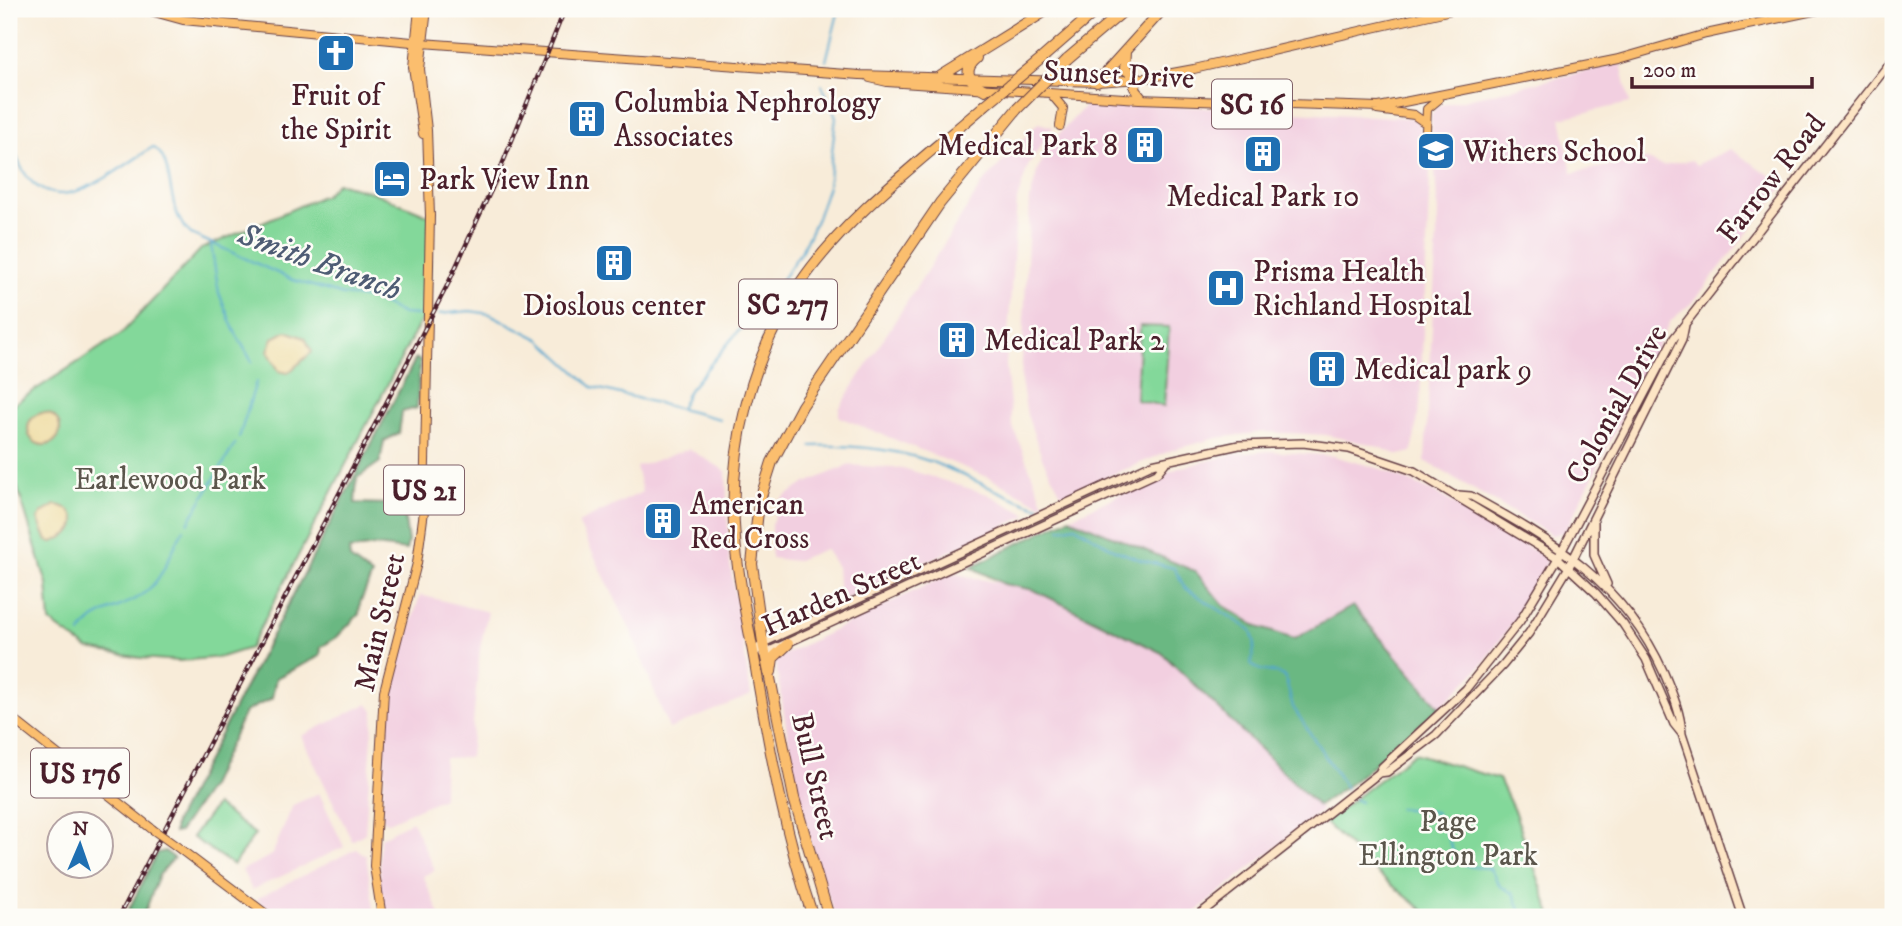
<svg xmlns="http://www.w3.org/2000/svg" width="1902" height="926" font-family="'IM FELL DW Pica',serif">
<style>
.built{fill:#f2cfe0}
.green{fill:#83d89a;stroke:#667c62;stroke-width:2}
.forest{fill:#6ab882;stroke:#5a6c56;stroke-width:2}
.sand{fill:#eeda9e;stroke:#9c7c64;stroke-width:2}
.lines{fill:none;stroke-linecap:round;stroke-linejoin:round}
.stream{stroke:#52a6ce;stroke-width:2}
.secondary-casing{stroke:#643e45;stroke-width:10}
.primary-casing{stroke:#643e45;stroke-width:10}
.highway-casing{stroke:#643e45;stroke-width:12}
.secondary{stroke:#fde5c5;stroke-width:7}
.primary{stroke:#fbbe6e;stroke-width:8}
.highway{stroke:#fbbe6e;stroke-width:10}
.rail-casing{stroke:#4a1f2b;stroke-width:4.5}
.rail{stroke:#fdfcf7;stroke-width:2;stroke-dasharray:5;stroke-linecap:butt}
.primary-bridge-casing{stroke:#643e45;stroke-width:10;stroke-linecap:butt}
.highway-bridge-casing{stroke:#643e45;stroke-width:12;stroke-linecap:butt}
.primary-bridge{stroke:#fbbe6e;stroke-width:8}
.highway-bridge{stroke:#fbbe6e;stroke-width:10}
.labels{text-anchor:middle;stroke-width:5;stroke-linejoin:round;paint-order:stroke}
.shield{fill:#fdfcf7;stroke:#806168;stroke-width:2}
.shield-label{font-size:28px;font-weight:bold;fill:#4a1f2b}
.street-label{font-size:30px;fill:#4a1f2b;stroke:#fdfcf7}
.poi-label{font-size:30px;fill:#4a1f2b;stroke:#fdfcf7;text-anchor:start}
.park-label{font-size:30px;fill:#5b564c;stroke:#fdfcf7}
.water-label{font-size:32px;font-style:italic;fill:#4e5c74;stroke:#fdfcf7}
</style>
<rect width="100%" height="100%" fill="#fdfcf7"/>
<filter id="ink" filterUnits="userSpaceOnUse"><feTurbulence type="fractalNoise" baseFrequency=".0143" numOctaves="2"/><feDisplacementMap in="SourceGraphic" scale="14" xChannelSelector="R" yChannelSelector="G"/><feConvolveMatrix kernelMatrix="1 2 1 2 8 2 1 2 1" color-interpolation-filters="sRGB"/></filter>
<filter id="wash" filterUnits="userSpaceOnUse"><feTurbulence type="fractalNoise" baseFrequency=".00686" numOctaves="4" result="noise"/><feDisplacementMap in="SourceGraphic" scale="28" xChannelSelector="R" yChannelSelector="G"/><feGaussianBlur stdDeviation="1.57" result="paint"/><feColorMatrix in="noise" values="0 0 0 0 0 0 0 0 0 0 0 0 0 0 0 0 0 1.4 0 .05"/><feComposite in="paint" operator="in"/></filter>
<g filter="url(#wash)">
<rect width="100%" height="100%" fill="#f8ecd9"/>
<path class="built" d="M1621,63L1630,103L1561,118L1572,173L1645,159L1663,166L1692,160L1696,165L1730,149L1785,185L1693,302L1670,321L1565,532L1552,535L1425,461L1438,214L1431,116L1437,106Z
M1089,102L1414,118L1420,125L1430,173L1420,402L1412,452L1399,455L1373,445L1326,435L1265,432L1217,438L1175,449L1062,495L1043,460L1027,415L1021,381L1030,199L1038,168L1057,136Z
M1038,123L1053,127L1028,166L1017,200L1006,365L1012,425L1045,506L985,476L839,417V409L982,184Z
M689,449L726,471L729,557L751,695L669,729L630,629L578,523L642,492L636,467Z
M1269,451L1333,456L1381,469L1436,493L1547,558L1545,576L1514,621L1483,664L1440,708L1353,606L1295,639L1258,627L1223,604L1194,570L1069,518L1179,468L1236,454Z
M849,465L906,469L987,494L1028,515L839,602L837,567L825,549L795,561L771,558V525L781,499L806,483Z
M951,573L1034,590L1162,653L1322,810L1189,917H835L810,842L797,791L775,659Z
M420,595L488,612L480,648L470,757L444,758L443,798L388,822L382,819L385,737L391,691Z
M367,704L374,711L365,833L352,841L301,736Z
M319,793L344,847L252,890L242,870L272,855L293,805Z
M412,821L435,870L423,876L441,917H388L380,892V838Z
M356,849L366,855L375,917H279L256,899Z"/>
<path class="green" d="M337,183L372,192L430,216L429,305L250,648L221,657L179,661L141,658L88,649L50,622L47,584L9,460V407L121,334L201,249L325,195Z
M1140,326L1169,327L1164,406L1136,400Z
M1414,753L1499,779L1515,813L1552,917H1432L1383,878L1324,822Z
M216,805L255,834L233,865L192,837Z"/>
<path class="forest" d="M416,358L420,361L417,408L402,412L399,433L384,441L380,462L357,478L355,503L389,504L404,513L408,542L406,550L375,546L349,550L350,559L372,575L360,603L359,614L337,637L321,647L320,656L276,678L272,698L245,712L210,786L179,832L174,833L175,822Z
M1069,518L1195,571L1223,605L1258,627L1294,639L1353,606L1440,708L1354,781L1318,806L1162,653L1034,590L1004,584L971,567Z
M165,851L174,858L159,875L143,917H125L157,853Z"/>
<path class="sand" d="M286,331L305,338L312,352L288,373L279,371L268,351L273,338Z
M28 429a16 16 0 1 1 32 0a16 16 0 1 1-32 0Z
M55,505C66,505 80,516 73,529C70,535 59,539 53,542L47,541L38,519L42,513Z"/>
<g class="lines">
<path class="stream" d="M826,61L839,9
M9,107C14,121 10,137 14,150C42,234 106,177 153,147C177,161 163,211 191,234L293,280L343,295L374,299L403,314L418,315
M211,245L219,293L234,330L252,362
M439,314L470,311L490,314L541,340L592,387L720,419
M680,409L689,390L783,278L802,250L817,218L828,186L836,117L822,85
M239,438L256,382
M811,446C851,445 890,448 929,461C966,474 1001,496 1039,507
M188,523L235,444
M1060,529L1075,526L1115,550L1141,560L1174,568L1185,588L1251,630L1255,644L1251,664C1261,675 1274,668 1285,677L1293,707L1346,788
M80,634C96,607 127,610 148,590C166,574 171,549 184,529
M1354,799L1360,802
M1398,808L1435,812C1450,830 1446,850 1464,864C1472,870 1482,865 1490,869L1500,886L1514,894L1523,917"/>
</g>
</g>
<g filter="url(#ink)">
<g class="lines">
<defs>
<path id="secondary" d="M1458,495L1471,496C1554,542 1623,581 1664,673C1672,692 1681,713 1682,734L1743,917
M1594,522V555L1607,584
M754,654L763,643L1152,464L1239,445L1303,443L1349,449L1414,471L1558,558L1596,593L1623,624L1646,659L1674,724L1682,734
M763,654L1157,473L1165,463
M1379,773L1387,772L1436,735L1503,665L1529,633L1569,567L1682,340L1685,325
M1196,917L1379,773L1382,767L1466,689L1520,621L1558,558L1674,338L1893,59"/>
<path id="primary" d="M143,9L183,20L422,43L860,75L1097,82L1140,79L1194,69L1456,9
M419,9L413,67L423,134
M870,78L887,82L1139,99L1379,107L1619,59L1706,34L1823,9
M1140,79L1134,88L1143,99
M1052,95L1063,108L1060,126
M1377,110L1414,115L1424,122
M1426,130L1427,109L1438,100
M9,716L152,829
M176,846L270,917
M382,917L374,866L384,691L417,563L424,511L430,216L427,130L420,69L427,9"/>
<path id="highway" d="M1126,51L1125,69L1140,79
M977,58C961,71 970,82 985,90
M1042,58L1098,9
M1067,59L1126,9
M941,76L1049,9
M1097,82L1163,9
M771,672L773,658L788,644
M813,917C786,838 771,757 757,675C750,630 738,585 735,539C727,450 751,356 801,282C847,215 923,159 984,106
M829,917L794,798L763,643L752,564L759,503L772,462L802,406L940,203L1017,109"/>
</defs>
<use href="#secondary" class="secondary-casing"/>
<use href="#primary" class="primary-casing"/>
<use href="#highway" class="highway-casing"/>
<use href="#secondary" class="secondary"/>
<use href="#primary" class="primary"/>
<use href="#highway" class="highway"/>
<defs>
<path id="rail" d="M119,917L448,284L498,175L565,9"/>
</defs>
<use href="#rail" class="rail-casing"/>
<use href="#rail" class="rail"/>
<defs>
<path id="primary-bridge" d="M152,829L176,846"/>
<path id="highway-bridge" d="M984,106L1042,58
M1017,109L1067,59"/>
</defs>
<use href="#primary-bridge" class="primary-bridge-casing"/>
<use href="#highway-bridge" class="highway-bridge-casing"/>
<use href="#primary-bridge" class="primary-bridge"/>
<use href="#highway-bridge" class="highway-bridge"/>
</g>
</g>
<defs>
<symbol id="church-square" viewBox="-11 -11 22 22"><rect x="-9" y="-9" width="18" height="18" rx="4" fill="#1f6fb2" stroke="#fdfcf7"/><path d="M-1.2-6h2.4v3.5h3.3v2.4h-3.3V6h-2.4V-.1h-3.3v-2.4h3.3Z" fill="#fff"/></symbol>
<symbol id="building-square" viewBox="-11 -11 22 22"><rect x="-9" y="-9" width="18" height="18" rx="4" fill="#1f6fb2" stroke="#fdfcf7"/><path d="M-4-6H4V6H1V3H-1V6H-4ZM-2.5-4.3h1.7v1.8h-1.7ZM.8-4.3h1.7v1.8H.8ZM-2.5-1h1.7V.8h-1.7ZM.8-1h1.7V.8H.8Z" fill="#fff"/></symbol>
<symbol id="school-square" viewBox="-11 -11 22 22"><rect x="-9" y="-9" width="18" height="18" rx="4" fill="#1f6fb2" stroke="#fdfcf7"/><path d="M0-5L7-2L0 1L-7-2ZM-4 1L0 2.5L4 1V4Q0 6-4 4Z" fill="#fff"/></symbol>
<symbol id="hotel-square" viewBox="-11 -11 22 22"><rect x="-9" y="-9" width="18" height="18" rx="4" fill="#1f6fb2" stroke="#fdfcf7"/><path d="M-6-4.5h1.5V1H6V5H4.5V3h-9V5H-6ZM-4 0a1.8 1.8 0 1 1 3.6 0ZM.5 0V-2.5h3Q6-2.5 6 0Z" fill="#fff"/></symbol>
<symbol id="hospital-square" viewBox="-11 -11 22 22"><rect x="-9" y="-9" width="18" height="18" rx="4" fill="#1f6fb2" stroke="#fdfcf7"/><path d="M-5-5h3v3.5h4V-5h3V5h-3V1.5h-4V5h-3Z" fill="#fff"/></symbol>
</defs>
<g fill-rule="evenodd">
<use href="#church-square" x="314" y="31" width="44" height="44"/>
<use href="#building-square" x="565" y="97" width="44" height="44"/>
<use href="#building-square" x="1123" y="123" width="44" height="44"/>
<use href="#school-square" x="1414" y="129" width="44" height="44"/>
<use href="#building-square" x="1241" y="132" width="44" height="44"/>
<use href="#hotel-square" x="370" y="157" width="44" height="44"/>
<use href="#building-square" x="592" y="241" width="44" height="44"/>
<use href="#hospital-square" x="1204" y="266" width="44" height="44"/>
<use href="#building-square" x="935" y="318" width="44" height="44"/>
<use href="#building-square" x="1305" y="347" width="44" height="44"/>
<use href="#building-square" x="641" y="499" width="44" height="44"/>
</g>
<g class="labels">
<g class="shield">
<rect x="1212" y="79.5" width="80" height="49" rx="5"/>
<rect x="739" y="279.5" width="98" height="49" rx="5"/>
<rect x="384" y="465.5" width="80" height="49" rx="5"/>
<rect x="31" y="748.5" width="98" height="49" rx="5"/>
</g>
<g class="shield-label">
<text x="1252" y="114">SC 16</text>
<text x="788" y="314">SC 277</text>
<text x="424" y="500">US 21</text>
<text x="80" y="783">US 176</text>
</g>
<g class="street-label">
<text transform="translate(1119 74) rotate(3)" y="10">Sunset Drive</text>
<text transform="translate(1771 178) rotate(-52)" y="10">Farrow Road</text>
<text transform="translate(1616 404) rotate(-61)" y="10">Colonial Drive</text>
<text transform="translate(841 593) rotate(-24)" y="10">Harden Street</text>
<text transform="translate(379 622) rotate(-77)" y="10">Main Street</text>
<text transform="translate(816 776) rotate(77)" y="10">Bull Street</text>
</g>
<g class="poi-label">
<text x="336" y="105" text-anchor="middle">Fruit of<tspan x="336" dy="34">the Spirit</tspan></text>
<text x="614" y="112">Columbia Nephrology<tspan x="614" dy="34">Associates</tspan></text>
<text x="1118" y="155" text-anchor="end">Medical Park 8</text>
<text x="1463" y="161">Withers School</text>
<text x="419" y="189">Park View Inn</text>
<text x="1263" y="206" text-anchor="middle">Medical Park 10</text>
<text x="1253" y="281">Prisma Health<tspan x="1253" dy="34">Richland Hospital</tspan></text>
<text x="614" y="315" text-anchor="middle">Dioslous center</text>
<text x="984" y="350">Medical Park 2</text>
<text x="1354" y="379">Medical park 9</text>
<text x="690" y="514">American<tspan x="690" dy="34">Red Cross</tspan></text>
</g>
<g class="park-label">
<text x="170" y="489">Earlewood Park</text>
<text x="1448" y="831">Page<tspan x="1448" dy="34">Ellington Park</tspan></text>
</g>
<g class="water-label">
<text transform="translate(320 261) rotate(20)" y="11">Smith Branch</text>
</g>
</g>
<rect width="1902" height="926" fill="none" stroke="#fdfcf7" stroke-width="35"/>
<g transform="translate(80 845) rotate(2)"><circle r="33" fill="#fdfcf7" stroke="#b5a4a5" stroke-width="2"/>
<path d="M0-5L12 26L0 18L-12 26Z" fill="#1f6fb2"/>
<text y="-10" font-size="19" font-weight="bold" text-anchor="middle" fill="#4a1f2b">N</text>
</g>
<path d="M1632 77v10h180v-10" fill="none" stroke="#4a1f2b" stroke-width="3.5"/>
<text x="1643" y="77" font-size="21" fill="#4a1f2b" stroke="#fdfcf7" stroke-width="5" paint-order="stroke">200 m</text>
</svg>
